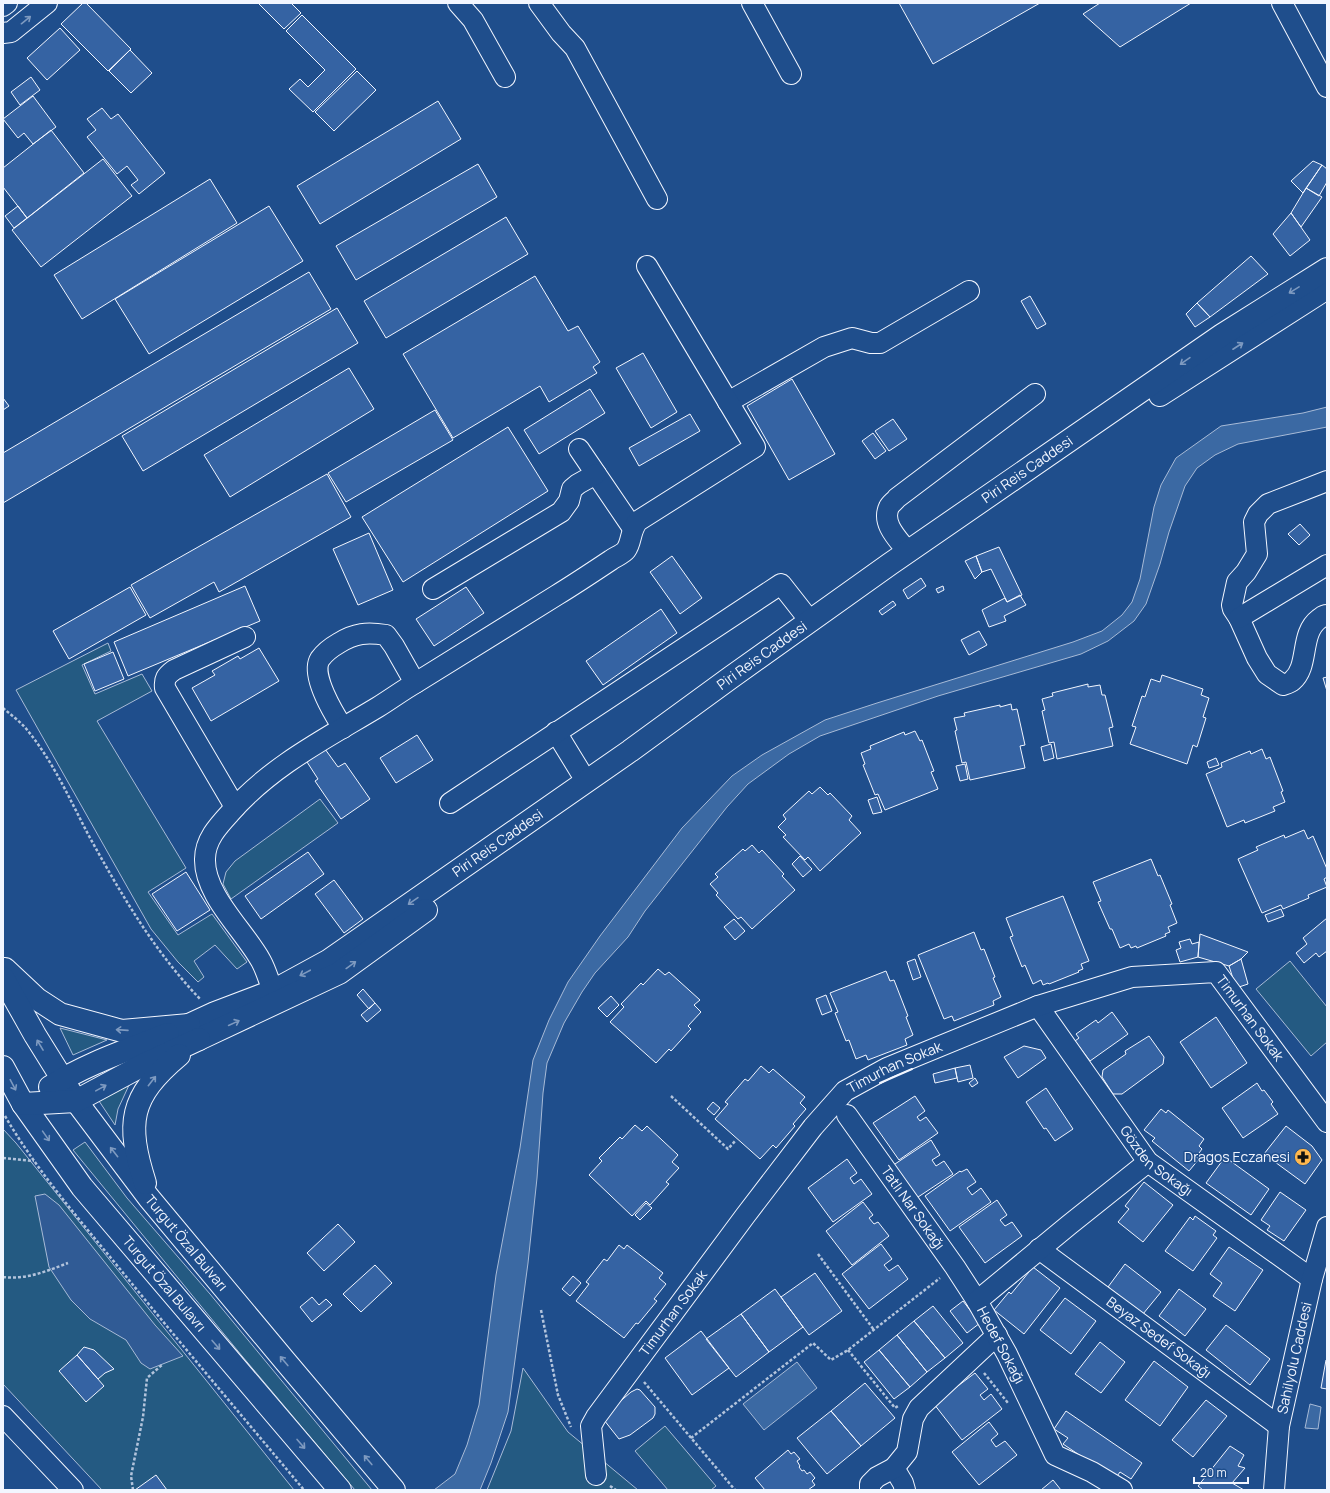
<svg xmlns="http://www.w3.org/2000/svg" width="1330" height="1493" font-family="Manrope,sans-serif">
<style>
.green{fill:#245a82;stroke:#a8bbd7}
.parking{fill:#305b95;stroke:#a8bbd7}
.water{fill:#3b69a3;stroke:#a8bbd7}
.building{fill:#3563a3;stroke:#f2f6ff}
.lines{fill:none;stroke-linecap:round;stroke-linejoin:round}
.minor-casing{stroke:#f2f6ff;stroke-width:22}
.major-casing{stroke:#f2f6ff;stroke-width:24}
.highway-casing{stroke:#f2f6ff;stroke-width:24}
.path{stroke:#b3c4dc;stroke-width:2.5;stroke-dasharray:3 2;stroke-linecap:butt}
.minor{stroke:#1f4e8c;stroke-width:20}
.major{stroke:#1f4e8c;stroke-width:22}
.highway{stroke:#1f4e8c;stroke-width:22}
.wall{stroke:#f2f6ff;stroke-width:2}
.oneway{stroke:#7e9ac0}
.labels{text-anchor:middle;stroke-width:3;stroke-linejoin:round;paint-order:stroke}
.street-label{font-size:14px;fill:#f2f6ff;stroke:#1f4e8c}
.poi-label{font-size:14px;fill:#f2f6ff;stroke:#1f4e8c;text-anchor:end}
</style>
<rect width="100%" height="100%" fill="#1f4e8c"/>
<path class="green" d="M108,643L111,651L82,665L95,694L142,674L152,691L97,721L186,868L148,892L178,935L212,914L247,962L237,969L215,945L194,961L204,977L198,982L178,962L151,929L16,690Z
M320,799L338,823L231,899L223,884L226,872L235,861Z
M1290,961L1327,1007V1042L1311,1056L1256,989Z
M60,1028L107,1040L73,1055Z
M130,1083L118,1109L115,1125L97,1098Z
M3,1129L16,1143L294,1490H102L3,1384Z
M85,1142L127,1198L210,1294L372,1490H355L242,1356L73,1150Z
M523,1368L568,1432L638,1490H487L511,1431Z
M665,1426L716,1486L711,1490H668L635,1451Z"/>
<path class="parking" d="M45,1194L59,1205L155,1325L183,1356L150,1369L141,1363L126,1340L90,1319L71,1300L49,1267L35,1196Z"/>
<path class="water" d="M1327,407V427L1238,444L1215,455L1197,468L1185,486L1169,532L1160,564L1146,604L1134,621L1108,641L1081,654L938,696L820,736L789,754L748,784L727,807L645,911L628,937L595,973L582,992L564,1023L547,1063L543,1093L537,1178L528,1263L508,1412L491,1463L480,1490H434L455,1474L467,1445L479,1405L496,1275L520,1148L533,1060L549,1020L568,982L600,936L682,828L732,776L762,755L825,720L877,703L1073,642L1102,631L1122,615L1132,602L1140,579L1154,507L1161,485L1176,458L1221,426L1303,413Z
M797,1362L817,1388L764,1430L743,1404Z
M1310,1404L1321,1407L1318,1429L1305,1428Z"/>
<path class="building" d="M83,3H86L131,49L108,71L61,24Z
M258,3H291L301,13L284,29Z
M899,3H1040L933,64Z
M1100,3H1191L1120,47L1083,14Z
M302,15L356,69L313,112L289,89L300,79L308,87L325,70L286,31Z
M60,28L80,50L47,80L27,58Z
M130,50L152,73L131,93L109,71Z
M357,71L376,90L334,131L315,112Z
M31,77L40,90L20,105L11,92Z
M33,96L56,127L33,144L24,133L18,138L3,119Z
M438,101L461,139L320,224L297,186Z
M102,108L111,119L118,114L165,173L139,194L131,185L138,180L127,166L117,174L87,137L96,130L87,119Z
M51,130L84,173L27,218L3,187V168Z
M103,159L132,196L41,267L12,230Z
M1313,161L1322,165L1303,193L1291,181Z
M478,164L497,197L356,280L336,246Z
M1322,165L1327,169V182L1319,196L1306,188Z
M210,179L237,223L82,319L54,275Z
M1306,188L1322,197L1301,227L1291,213Z
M18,206L27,218L14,228L5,216Z
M269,206L303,261L149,354L115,299Z
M1291,213L1310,240L1290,256L1273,234Z
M506,217L528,254L386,338L364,301Z
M1251,256L1268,274L1210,317L1197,303Z
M309,272L331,309L3,503V453Z
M535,276L568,331L578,326L600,362L593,367L597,373L549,402L540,386L453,438L403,354Z
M1030,296L1046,324L1037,329L1021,301Z
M1197,303L1210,317L1195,327L1186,314Z
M337,308L358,343L143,471L122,436Z
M643,353L677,412L651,428L616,368Z
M349,368L374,409L230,497L204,455Z
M792,379L835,454L789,480L747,406Z
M590,389L605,413L539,454L524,430Z
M3,398L9,406L3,410Z
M435,410L453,440L346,502L328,473Z
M690,414L700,431L639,466L629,448Z
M893,419L907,439L889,451L875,431Z
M508,427L548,491L403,582L362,517Z
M873,433L886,451L875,459L862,441Z
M327,474L351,517L219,592L214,582L150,618L131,585Z
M1300,524L1310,535L1299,545L1288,534Z
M369,533L393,590L358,605L333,549Z
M999,547L1022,595L1007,602L991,569L982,572L976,556Z
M672,556L702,598L680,614L650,572Z
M976,556L982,572L975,579L965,561Z
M921,578L926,586L908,599L903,590Z
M245,586L260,621L128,676L114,642Z
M943,586L944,590L938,593L936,589Z
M130,587L146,615L69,659L53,631Z
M466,587L484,613L434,646L416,619Z
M1020,595L1026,605L1004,616L1006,621L989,627L982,610L1005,598L1007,602Z
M893,601L896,605L882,615L879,611Z
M661,609L677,633L603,685L586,661Z
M979,631L987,645L969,655L961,640Z
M259,648L279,681L211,721L192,688L215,675L212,671L238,656L240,659Z
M113,652L124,679L95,691L84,664Z
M1162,675L1203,689L1201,695L1209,698L1203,717L1206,718L1197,747L1193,745L1187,764L1130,744L1136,727L1132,726L1142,696L1145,697L1151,679L1160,682Z
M1327,677V691L1323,678Z
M1088,684V687L1100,685L1102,695H1105L1113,727L1109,728L1113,746L1057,759L1054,742L1049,743L1042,711L1045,710L1042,699L1053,696L1052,693Z
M1011,704L1012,710L1017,709L1025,745L1020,746L1025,768L970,780L966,762L962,763L955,731L957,730L954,718L965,716L964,713L1000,705V707Z
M915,731L920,741L922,740L934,771L931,772L938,789L885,810L878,794L875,795L863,765L865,764L861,753L871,749L870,746L904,732L905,735Z
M417,735L433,760L396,783L380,758Z
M1051,744L1054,758L1044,761L1041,747Z
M325,749L338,767L345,763L370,799L341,819L315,781L318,779L307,762Z
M1262,749L1266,759L1270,757L1283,791L1281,792L1285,802L1273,807L1275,811L1245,823L1244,820L1227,827L1206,774L1222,767L1221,763L1250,751L1251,754Z
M1216,758L1219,765L1209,768L1207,762Z
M965,764L968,779L960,781L956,766Z
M820,787L828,795L830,793L852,816L849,820L861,833L820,871L808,857L805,860L783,837L786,835L778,827L786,819L783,815L809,791L812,794Z
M877,797L882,812L873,814L868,800Z
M1304,830L1308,839L1313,836L1327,869V877L1324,879L1327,887L1308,895L1309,898L1283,909L1281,905L1262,913L1238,859L1258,850L1256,847L1284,835L1285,838Z
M752,845L759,853L762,850L784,874L782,876L795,890L752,929L741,917L738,919L716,895L718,893L710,884L718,877L715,874L743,849L745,851Z
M308,852L324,874L261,919L245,896Z
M800,856L812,869L803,877L792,864Z
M1151,859L1158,876L1160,875L1172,904L1170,905L1177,923L1168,927L1170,932L1165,934L1166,936L1137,948L1136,946L1131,948L1129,944L1120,948L1112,929H1110L1098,902L1101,901L1093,882Z
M186,872L210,910L177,931L152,894Z
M334,880L363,919L344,933L315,894Z
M1063,896L1089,961L1081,964L1083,969L1078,971L1079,972L1049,984L1048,983L1043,985L1041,980L1033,984L1025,965L1022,967L1010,937L1013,936L1006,918Z
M1281,909L1284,916L1268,922L1265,915Z
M1327,918V951L1319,957L1316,953L1304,963L1296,953L1307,944L1303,938Z
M734,919L745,931L735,940L724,927Z
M974,932L981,950L984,949L995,977L993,978L1001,997L993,1001L994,1005L954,1021L952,1016L944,1019L918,955Z
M1200,934L1248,952L1241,959L1229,966L1198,957Z
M1190,939L1192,944L1199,942L1198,957L1180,962L1176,950L1181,948L1179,942Z
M915,959L921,977L913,980L907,962Z
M1241,959L1248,984L1236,988L1229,966Z
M658,969L665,975L669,972L700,1000L694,1005L701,1012L688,1026L691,1029L671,1051L669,1049L656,1063L610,1022L624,1007L621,1004L641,983L643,985Z
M886,971L890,981L894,980L908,1016L906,1017L913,1035L905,1039L907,1045L868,1060L866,1055L856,1059L849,1040L846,1041L835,1013L838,1012L830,993Z
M363,989L375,1003L369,1009L357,995Z
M826,995L832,1011L822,1015L816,999Z
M611,996L619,1005L607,1017L598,1008Z
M375,1003L381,1010L367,1022L361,1015Z
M1112,1012L1128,1034L1090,1061L1075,1041L1079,1038L1076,1034L1096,1020L1098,1023Z
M1216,1017L1247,1063L1211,1088L1180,1042Z
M1149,1036L1164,1057L1163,1064L1122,1094H1113L1102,1077L1103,1070L1126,1054L1125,1051Z
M1024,1046L1041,1050L1046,1058L1018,1078L1004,1057Z
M970,1065L973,1078L958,1082L955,1068Z
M761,1066L769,1073L773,1069L805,1097L800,1103L806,1109L793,1124L795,1126L776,1148L773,1145L760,1159L715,1119L728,1104L725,1102L745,1079L748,1081Z
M955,1068L957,1078L935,1083L933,1074Z
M975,1078L978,1083L972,1087L969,1083Z
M1257,1083L1262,1091L1264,1090L1273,1102L1271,1104L1278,1114L1243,1138L1222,1108Z
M1046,1088L1073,1129L1055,1141L1046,1128L1044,1129L1026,1102Z
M915,1096L925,1111L917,1117L920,1121L926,1117L938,1133L899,1160L873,1123Z
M713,1102L720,1108L714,1115L707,1109Z
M1161,1109L1166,1113L1168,1110L1204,1139L1199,1146L1202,1149L1196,1157L1199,1159L1189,1171L1152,1141L1155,1138L1144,1130Z
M635,1125L642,1131L647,1126L678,1155L672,1162L679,1168L666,1182L669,1184L650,1205L646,1201L632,1216L589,1175L602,1161L599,1158L620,1137L622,1139Z
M1286,1126L1312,1146L1322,1160L1305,1184L1264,1154Z
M931,1140L940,1155L932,1160L936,1166L944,1161L953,1174L915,1199L892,1166Z
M1225,1157L1269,1189L1251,1215L1206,1183Z
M847,1159L857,1173L850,1178L854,1184L861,1179L872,1194L833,1222L808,1188Z
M967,1169L976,1182L967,1188L972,1195L981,1188L991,1202L950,1231L925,1196L960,1171L961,1172Z
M1144,1182L1173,1205L1143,1242L1118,1222L1129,1209L1125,1206Z
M1280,1192L1306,1210L1284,1241L1267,1230L1270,1226L1261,1220Z
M997,1200L1007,1215L1000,1220L1005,1226L1012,1222L1022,1236L985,1263L959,1227Z
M863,1202L873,1215L869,1218L874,1224L878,1222L889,1236L852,1265L826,1231Z
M646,1203L652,1208L640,1220L635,1215Z
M1195,1216L1216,1231L1213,1235L1217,1238L1193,1271L1165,1251L1190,1217L1193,1220Z
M338,1224L355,1242L324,1271L307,1253Z
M881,1244L892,1259L884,1265L889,1271L898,1265L908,1279L869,1309L842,1274Z
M619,1245L624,1249L627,1245L663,1273L659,1278L666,1284L654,1299L657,1301L638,1324L636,1323L624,1338L576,1301L589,1284L586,1282L604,1259L607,1261Z
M1229,1247L1263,1270L1235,1311L1213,1296L1222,1283L1210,1274Z
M1125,1264L1161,1292L1143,1314L1108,1287Z
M375,1265L392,1283L361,1312L343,1294Z
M1033,1267L1060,1288L1024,1334L994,1310L1009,1292L1011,1294Z
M815,1273L842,1311L809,1335L781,1297Z
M573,1276L581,1283L570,1296L562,1289Z
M775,1289L803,1327L769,1352L741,1314Z
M1179,1289L1206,1309L1185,1336L1159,1316Z
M312,1297L319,1305L326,1299L332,1305L312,1322L300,1307Z
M1065,1298L1096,1321L1071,1354L1040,1330Z
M963,1301L980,1323L967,1333L950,1311Z
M933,1306L963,1343L945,1358L914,1321Z
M741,1314L769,1352L736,1377L706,1339Z
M914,1321L945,1358L927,1372L897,1335Z
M1226,1325L1270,1359L1250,1385L1206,1350Z
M701,1331L729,1368L692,1395L665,1358Z
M897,1335L927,1372L910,1387L879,1350Z
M1100,1342L1125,1362L1101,1393L1075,1374Z
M84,1347L94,1350L114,1369L105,1373L98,1379L77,1355Z
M879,1350L910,1387L894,1399L864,1362Z
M77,1355L104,1386L86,1402L59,1371Z
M1326,1360H1327V1389L1321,1388Z
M1154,1361L1188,1387L1160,1426L1125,1400Z
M975,1373L988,1389L980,1395L984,1400L991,1394L1002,1409L962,1440L934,1404Z
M865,1383L895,1418L861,1446L831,1411Z
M637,1389L640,1390L655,1407V1414L653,1418L630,1435L619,1439L604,1420L610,1410L631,1392Z
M1206,1400L1227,1416L1193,1457L1172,1440Z
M831,1411L861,1446L827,1474L797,1438Z
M1066,1411L1142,1463L1131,1479L1120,1472L1115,1479L1063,1444L1068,1438L1054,1429Z
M989,1422L998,1434L991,1440L996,1447L1005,1441L1017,1455L979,1485L952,1452Z
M1230,1446L1244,1455L1238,1466L1245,1468L1232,1483L1244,1490H1203L1198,1486Z
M788,1450L791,1454L794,1452L800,1459L797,1461L800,1466L799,1467L802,1471L804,1470L807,1474L810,1472L815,1478L812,1481L815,1485L808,1490H765L755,1478Z
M156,1475L167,1490H135Z
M1053,1480L1061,1490H1041Z"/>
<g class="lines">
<defs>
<g id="minor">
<path d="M458,3L473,20L505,77"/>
<path d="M539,3L561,33L575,48L657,199"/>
<path d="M752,3L791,74"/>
<path d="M1282,3L1327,87"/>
<path d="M3,6L7,3"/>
<path d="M3,33L11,32L47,3"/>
<path d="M728,402L824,347L852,338L871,343H880L969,291"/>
<path d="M579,449L632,527"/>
<path d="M1327,481L1268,504L1258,514L1254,522L1257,554L1246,572L1237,582L1232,605L1233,609L1239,618L1257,658L1267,674L1283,685C1286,684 1290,683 1292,681C1310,666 1299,634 1319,619C1322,617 1323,615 1327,615"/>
<path d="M908,552C899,540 881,524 889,507C890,504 895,501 897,498L1035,394"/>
<path d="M433,589L561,512L569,501L572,489L578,484L596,474"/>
<path d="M1239,618L1327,565"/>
<path d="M343,728C334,714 310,675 320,659C325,652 332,647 339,643C355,633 367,632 386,635L394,646L415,683"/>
<path d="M556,732L586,781"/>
<path d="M450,803L781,584L810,621"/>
<path d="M235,807L165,688C164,679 166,676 174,670L245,637"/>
<path d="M273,991C269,981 266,970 261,961C244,930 204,895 205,859C205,840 218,826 230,813C271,766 325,739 378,707C391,699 403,690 417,682C463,653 510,624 557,595C575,584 593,572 611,560C615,557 623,554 626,550C632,542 630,530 638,521L755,447L647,266"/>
<path id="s1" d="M1038,1006L1148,1162L1312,1279"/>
<path id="s2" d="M847,1115L955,1267L977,1301"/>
<path id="s3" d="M1039,1249L1279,1426"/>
<path d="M3,1416L73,1490"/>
<path d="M894,1468L903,1483L905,1490"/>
<path id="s4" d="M596,1475L591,1426L596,1417L745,1216L813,1127L845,1091L887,1068L1038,1006L1132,977L1216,972L1327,1122"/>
<path d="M870,1490V1484L877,1477L894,1468L907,1452L913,1419L919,1408L997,1335"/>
<path d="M1122,1490L1092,1472L1055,1455L1007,1354L977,1301L1069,1225L1148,1162"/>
<path id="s5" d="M1274,1490L1279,1426L1312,1279L1327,1227"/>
</g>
<g id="major">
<path d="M1160,395L1327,288"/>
<path id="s6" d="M189,1025L215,1013L273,991L328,961L630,751L730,678L890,564L1222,335L1327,269"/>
<path d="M199,1039L339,973L426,910"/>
</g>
<g id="highway">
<path d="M5,969L37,999L60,1014L122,1031L189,1025"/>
<path id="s7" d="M3,978L35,1035L76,1101L149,1198L285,1361L394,1490"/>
<path id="s8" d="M3,1067L23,1104L82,1187L340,1490"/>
<path d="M50,1087C85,1064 128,1050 168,1034"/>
<path d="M23,1104L76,1101L143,1065L199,1039"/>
<path d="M145,1183C126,1123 129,1097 179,1055"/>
</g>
</defs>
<use href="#minor" class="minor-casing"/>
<use href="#major" class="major-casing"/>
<use href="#highway" class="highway-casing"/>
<path class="path" d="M3,708C11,715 21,722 28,731C54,763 70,800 89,836C121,894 154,951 200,999
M671,1096L728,1149L736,1140
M5,1116C37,1171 79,1219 120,1269C180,1343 243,1417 304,1490
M3,1158L34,1161
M818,1254L874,1330
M3,1277C26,1280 47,1271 68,1263
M541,1310L558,1395L571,1427
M848,1350L895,1408L898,1406
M984,1373L1008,1403
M644,1382L735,1490
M691,1438L813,1343L831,1360L848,1350L940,1278
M610,1486L616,1490
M133,1490L131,1476L143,1417L147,1378L163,1364"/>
<use href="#minor" class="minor"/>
<use href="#major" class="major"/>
<use href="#highway" class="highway"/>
<path class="wall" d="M880,1083L912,1069"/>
</g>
<defs><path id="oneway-shaft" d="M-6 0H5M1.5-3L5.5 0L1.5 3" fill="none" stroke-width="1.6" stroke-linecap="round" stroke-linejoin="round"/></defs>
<g class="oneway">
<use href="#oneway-shaft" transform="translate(26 20) rotate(-39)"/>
<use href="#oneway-shaft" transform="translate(1294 290) rotate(148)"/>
<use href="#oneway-shaft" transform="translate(1238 346) rotate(-33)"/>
<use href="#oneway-shaft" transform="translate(1185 361) rotate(145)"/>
<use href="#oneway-shaft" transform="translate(413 901) rotate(145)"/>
<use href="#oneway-shaft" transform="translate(351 965) rotate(-36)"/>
<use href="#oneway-shaft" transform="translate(305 973) rotate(152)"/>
<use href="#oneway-shaft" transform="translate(234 1023) rotate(-25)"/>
<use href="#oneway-shaft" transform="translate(122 1030) rotate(-176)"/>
<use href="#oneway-shaft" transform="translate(40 1045) rotate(-121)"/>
<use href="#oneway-shaft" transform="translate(152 1081) rotate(-52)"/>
<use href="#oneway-shaft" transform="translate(13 1085) rotate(62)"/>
<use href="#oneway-shaft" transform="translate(101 1088) rotate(-29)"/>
<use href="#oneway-shaft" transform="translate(46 1136) rotate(55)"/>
<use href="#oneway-shaft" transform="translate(114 1152) rotate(-128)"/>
<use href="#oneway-shaft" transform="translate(216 1345) rotate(49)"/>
<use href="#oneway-shaft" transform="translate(284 1361) rotate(-130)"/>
<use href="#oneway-shaft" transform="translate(301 1444) rotate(49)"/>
<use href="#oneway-shaft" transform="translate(368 1460) rotate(-130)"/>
</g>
<defs>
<symbol id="pharmacy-disc" viewBox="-11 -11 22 22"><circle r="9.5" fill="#ffb74d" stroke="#1f4e8c"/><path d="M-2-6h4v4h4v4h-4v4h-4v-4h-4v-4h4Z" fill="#111"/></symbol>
</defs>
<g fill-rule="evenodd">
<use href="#pharmacy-disc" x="1293" y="1147" width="20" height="20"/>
</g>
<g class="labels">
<g class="street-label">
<text dy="5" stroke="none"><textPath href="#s6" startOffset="1008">Piri Reis Caddesi</textPath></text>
<text dy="5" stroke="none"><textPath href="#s6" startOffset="684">Piri Reis Caddesi</textPath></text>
<text dy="5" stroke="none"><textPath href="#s6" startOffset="360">Piri Reis Caddesi</textPath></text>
<text dy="5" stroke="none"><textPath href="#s4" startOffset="921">Timurhan Sokak</textPath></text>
<text dy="5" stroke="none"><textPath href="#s4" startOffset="525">Timurhan Sokak</textPath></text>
<text dy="5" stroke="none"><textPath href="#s1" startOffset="196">Gözden Sokağı</textPath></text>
<text dy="5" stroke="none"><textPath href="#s2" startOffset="114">Tatlı Nar Sokağı</textPath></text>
<text dy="5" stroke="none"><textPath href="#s7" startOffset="323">Turgut Özal Bulvarı</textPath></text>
<text dy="5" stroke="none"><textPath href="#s8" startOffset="271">Turgut Özal Bulavrı</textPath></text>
<text dy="5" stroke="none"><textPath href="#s4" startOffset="189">Timurhan Sokak</textPath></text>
<text dy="5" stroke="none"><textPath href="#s3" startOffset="149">Beyaz Sedef Sokağı</textPath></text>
<text transform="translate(1001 1345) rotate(62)" y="5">Hedef Sokağı</text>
<text dy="5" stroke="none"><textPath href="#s5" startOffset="134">Sahilyolu Caddesi</textPath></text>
</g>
<g class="poi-label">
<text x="1290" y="1162">Dragos Eczanesi</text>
</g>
</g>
<rect width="1330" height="1493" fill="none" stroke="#f2f6ff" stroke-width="8"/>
<path d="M1194 1477v6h54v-6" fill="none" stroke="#f2f6ff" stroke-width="2"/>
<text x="1200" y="1477" font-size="12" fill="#f2f6ff" stroke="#1f4e8c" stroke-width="3" paint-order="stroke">20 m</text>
</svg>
